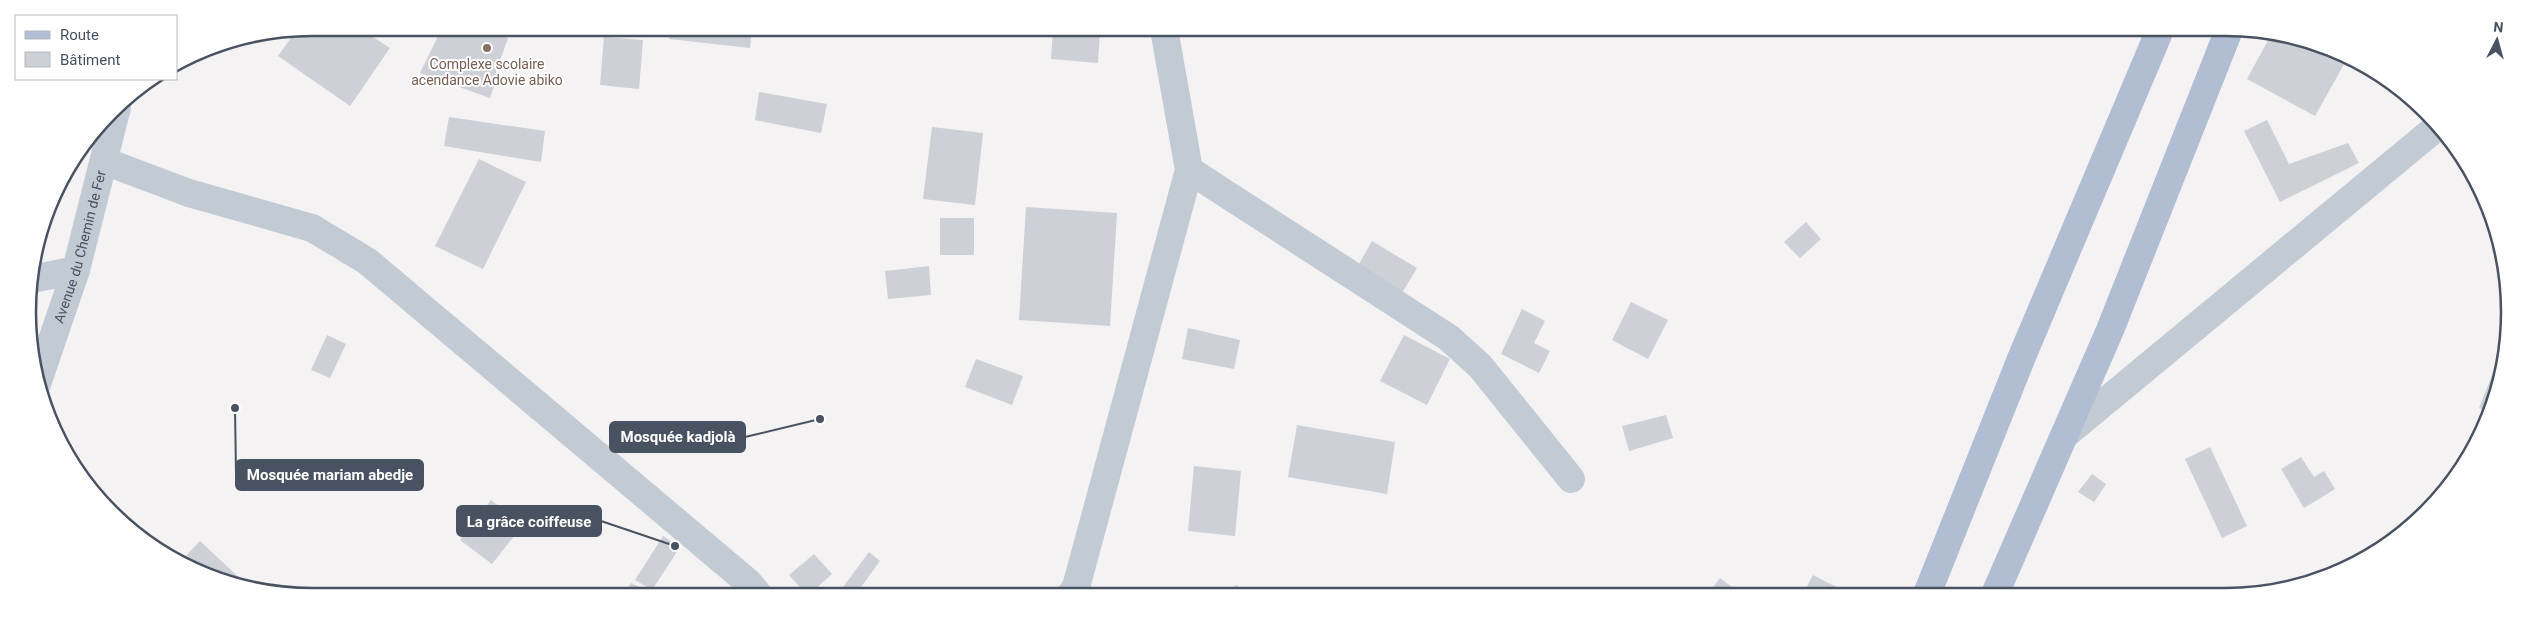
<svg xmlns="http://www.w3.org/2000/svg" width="2537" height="624" font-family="Roboto,sans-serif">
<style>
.building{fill:#cdd0d6}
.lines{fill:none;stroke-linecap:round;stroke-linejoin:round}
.minor{stroke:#c2cad4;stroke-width:28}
.major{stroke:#b0bdd2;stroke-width:28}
.education-dot{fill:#8d6e63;stroke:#fff;stroke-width:2}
.labels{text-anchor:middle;stroke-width:4;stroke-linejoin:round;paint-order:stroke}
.education-label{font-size:14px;fill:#785e54;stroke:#fff}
.street-label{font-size:14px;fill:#485261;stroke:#fff}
.rim{fill:none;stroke:#485261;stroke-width:2.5}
.leader{fill:none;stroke:#485261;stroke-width:2}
.callout-dot{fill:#485261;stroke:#fff;stroke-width:2}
.callout{fill:#485261;stroke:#485261;stroke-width:2}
.callout-label{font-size:15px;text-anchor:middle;font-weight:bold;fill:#fff}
</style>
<rect width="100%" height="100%" fill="#f4f2f2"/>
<path class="building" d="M312,28H359L390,48L350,106L278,56L296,31Z
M442,28H478L508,38L496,72H499L490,98L420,73Z
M670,28H752L750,48L669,39Z
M1053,28L1100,29L1098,63L1051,59Z
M2272,33L2347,59L2315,116L2247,79Z
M604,37L643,40L639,89L600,85Z
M759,92L827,104L821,133L755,120Z
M449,117L545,131L541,162L444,146Z
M2267,120L2289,164L2348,143L2359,163L2280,202L2244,131Z
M932,127L983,133L975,205L923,199Z
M479,159L526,182L483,269L435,246Z
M1026,207L1117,213L1110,326L1019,320Z
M940,218H974V255H940Z
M1806,222L1821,239L1800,258L1784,242Z
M1372,241L1417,268L1399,298L1355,271Z
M929,266L931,295L888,299L885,271Z
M1631,302L1668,320L1648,359L1612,340Z
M1522,309L1545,321L1534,343L1550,351L1539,373L1501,354Z
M1188,328L1240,340L1234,369L1182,359Z
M327,335L346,344L330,378L311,370Z
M1404,335L1450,359L1427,405L1380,381Z
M2504,345L2507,349L2488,411L2479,408Z
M976,359L1023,376L1012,405L965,387Z
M1666,415L1673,438L1629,451L1622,426Z
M1297,425L1395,442L1387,494L1288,477Z
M2210,447L2247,526L2222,538L2185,459Z
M2301,457L2314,477L2324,471L2335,489L2304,508L2281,469Z
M1194,466L1241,471L1235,536L1188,531Z
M2092,474L2106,484L2094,502L2078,492Z
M491,500L523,525L492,564L460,540Z
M663,536L680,547L652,590L635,580Z
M200,541L246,584L180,562Z
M869,552L880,561L856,594H838Z
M814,554L832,574L810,594H806L789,575Z
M1813,575L1850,594H1803Z
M1720,578L1741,594H1708Z
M631,583L650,592L649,594H625Z
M1237,585L1243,594H1222Z"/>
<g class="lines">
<g class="minor">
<path d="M104,161L189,193L312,228L367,261L749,583L758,594"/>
<path d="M1189,170L1449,338L1480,366L1571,479"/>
<path d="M32,279L76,270"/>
<path id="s1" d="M37,384L76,270L117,107"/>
<path d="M2066,434L2437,127"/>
<path d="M1071,594L1076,587L1189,170L1164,29"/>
</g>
<path class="major" d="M1927,594L2023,354L2160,30
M1995,594L2110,330L2229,30"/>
</g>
<circle class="education-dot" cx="487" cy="48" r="5"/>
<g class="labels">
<g class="education-label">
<text x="487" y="69">Complexe scolaire<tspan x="487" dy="16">acendance Adovie abiko</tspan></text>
</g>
<g class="street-label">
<text dy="5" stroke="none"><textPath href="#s1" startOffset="144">Avenue du Chemin de Fer</textPath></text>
</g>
</g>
<path d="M0 0H2537V624H0ZM312 36H2225A276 276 0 0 1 2501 312V312A276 276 0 0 1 2225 588H312A276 276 0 0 1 36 312V312A276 276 0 0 1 312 36Z" fill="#fff" fill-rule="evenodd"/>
<path class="rim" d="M312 36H2225A276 276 0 0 1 2501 312V312A276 276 0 0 1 2225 588H312A276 276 0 0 1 36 312V312A276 276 0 0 1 312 36Z"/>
<path class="leader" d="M820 419L745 437M235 408L236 475M675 546L601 521"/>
<g class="callout-dot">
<circle cx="820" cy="419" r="5"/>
<circle cx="235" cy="408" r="5"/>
<circle cx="675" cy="546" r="5"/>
</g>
<g class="callout">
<rect x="610" y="422" width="135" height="30" rx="5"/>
<rect x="236" y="460" width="187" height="30" rx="5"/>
<rect x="457" y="506" width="144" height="30" rx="5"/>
</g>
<g class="callout-label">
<text x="678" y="442">Mosquée kadjolà</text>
<text x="330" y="480">Mosquée mariam abedje</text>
<text x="529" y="527">La grâce coiffeuse</text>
</g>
<rect x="15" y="15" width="162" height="65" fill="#ffffff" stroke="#b6bac0"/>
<rect x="25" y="31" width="25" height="8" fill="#b0bdd2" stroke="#b6bac0"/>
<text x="60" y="40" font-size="15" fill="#485261">Route</text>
<rect x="25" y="52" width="25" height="15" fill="#cdd0d6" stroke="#b6bac0"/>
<text x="60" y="65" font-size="15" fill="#485261">Bâtiment</text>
<g transform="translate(2497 40) rotate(6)" stroke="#ffffff" stroke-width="4" paint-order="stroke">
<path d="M0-4L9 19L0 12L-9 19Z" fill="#485261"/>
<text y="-8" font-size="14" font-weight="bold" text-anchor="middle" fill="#485261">N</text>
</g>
</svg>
